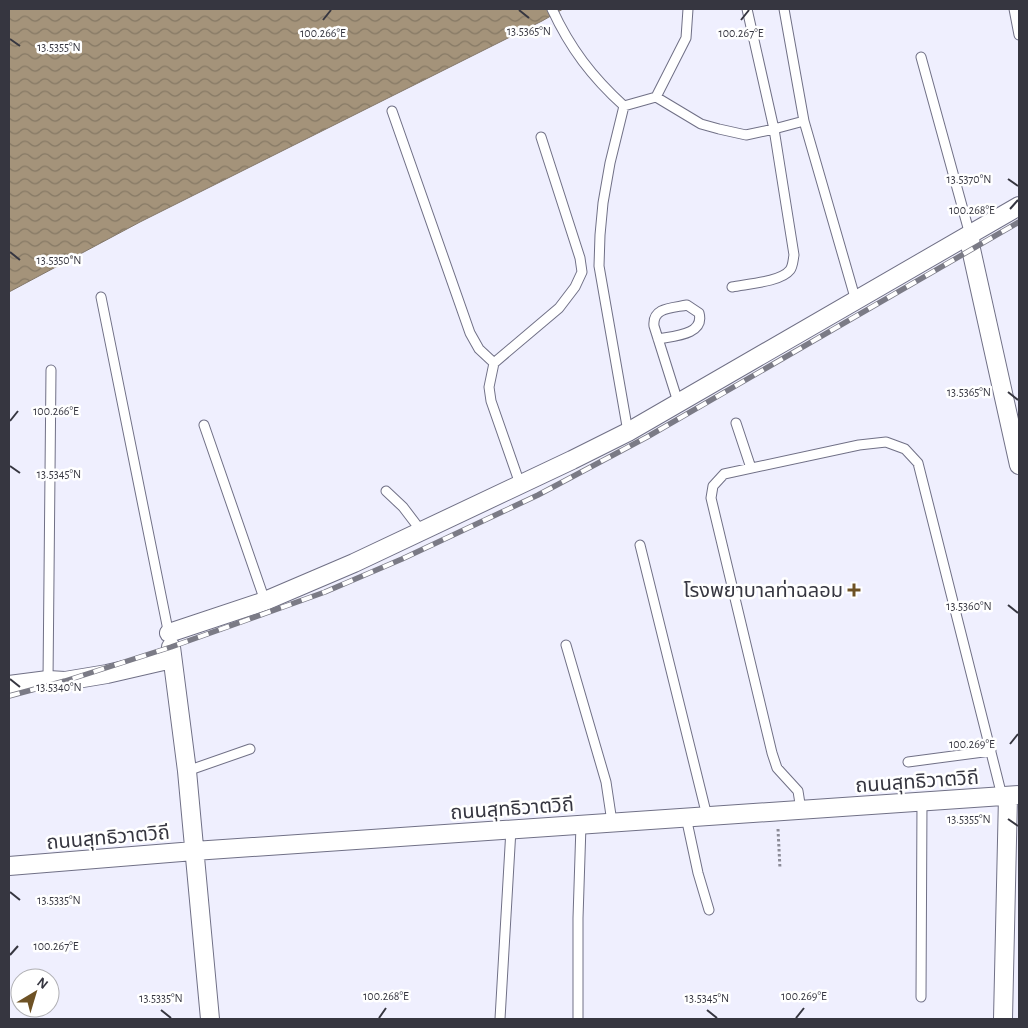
<svg xmlns="http://www.w3.org/2000/svg" width="1028" height="1028" font-family="'Alegreya Sans','Noto Sans Thai',sans-serif">
<style>
.water{fill:url(#water-waves);stroke:#837769}
.lines{fill:none;stroke-linecap:round;stroke-linejoin:round}
.lane-casing{stroke:#707086;stroke-width:11}
.street-casing{stroke:#707086;stroke-width:20}
.path{stroke:#8b8b97;stroke-width:3;stroke-dasharray:2.5 2.5;stroke-linecap:butt}
.lane{stroke:#fff;stroke-width:9}
.street{stroke:#fff;stroke-width:18}
.rail-casing{stroke:#7b7b86;stroke-width:5.5}
.rail{stroke:#fff;stroke-width:4;stroke-dasharray:11;stroke-linecap:butt}
.ticks{fill:none;stroke:#363640;stroke-width:2}
.poi-dot{fill:#6e5225;stroke:#fff;stroke-width:2}
.labels{text-anchor:middle;stroke-width:5;stroke-linejoin:round;paint-order:stroke}
.poi-label{font-size:20px;fill:#363640;stroke:#fff;text-anchor:end}
.street-label{font-size:20px;fill:#363640;stroke:#fff}
.ticks-label{font-size:12px;text-anchor:middle;fill:#363640;stroke:#fff;stroke-width:5;stroke-linejoin:round;paint-order:stroke}
</style>
<defs>
<pattern id="water-waves" width="16" height="10" patternUnits="userSpaceOnUse" patternTransform="scale(1.25)"><rect width="16" height="10" fill="#a4937a"/><path d="M0 5q4-4 8 0t8 0" fill="none" stroke="#867965"/></pattern>
</defs>
<rect width="100%" height="100%" fill="#efeffe"/>
<path class="water" d="M9,9H563L542,21L140,222L9,292Z"/>
<g class="lines">
<defs>
<path id="lane" d="M552,9C570,48 592,77 624,106
M747,9L774,129L804,121
M784,9L804,121L856,301
M1014,9L1019,35
M921,57L970,235
M656,97L686,38L688,9
M392,111L470,333L479,349L494,363
M101,297L169,635
M658,339C673,336 705,335 699,313L687,305C673,308 652,307 654,326L678,402
M736,423L751,468
M204,425L265,601
M628,432L599,266L600,235L603,203L610,163L624,106L656,97L701,124L719,129L746,135L774,129L794,255C793,260 793,266 790,270C781,282 746,284 732,287
M520,484L491,401L489,387L494,363L559,308L575,287L582,272L580,258L541,137
M386,491L403,507L422,532
M640,545L707,816
M566,645L606,782L612,822
M48,680L51,370
M908,762L991,751
M187,771L250,749
M801,810L798,791L777,768L772,753L711,498L713,486L724,474L859,445L886,442L905,449L918,463L1002,796
M686,817L698,873L709,910
M921,997L922,802
M500,1019L511,829
M578,1019V918L581,825"/>
<path id="street" d="M970,236L971,249L1019,465
M169,633L265,601L354,563L572,460L628,432L1019,206
M171,647L187,771L210,1019
M9,685L48,680L65,681L107,674L172,659
M9,866L194,851L1019,795
M1003,1019L1008,796"/>
</defs>
<use href="#lane" class="lane-casing"/>
<use href="#street" class="street-casing"/>
<path class="path" d="M778,829L780,869"/>
<use href="#lane" class="lane"/>
<use href="#street" class="street"/>
<defs>
<path id="rail" d="M9,696L65,681L171,647L325,592L402,559L538,495L647,437L1019,222"/>
</defs>
<use href="#rail" class="rail-casing"/>
<use href="#rail" class="rail"/>
</g>
<path class="ticks" d="M519,10L529,18M323,20L331,10M741,20L749,10M10,39L20,46M1008,179L1018,186M1010,209L1018,200M10,252L20,260M1008,392L1018,400M10,421L18,411M10,466L20,473M1008,605L1018,613M10,679L20,687M1010,744L1018,734M1008,819L1018,826M10,892L20,900M10,955L18,946M161,1010L171,1018M707,1010L717,1018M379,1018L386,1008M796,1018L804,1008"/>
<path class="poi-dot" d="M851.5 582.5h5v5h5v5h-5v5h-5v-5h-5v-5h5z"/>
<g class="labels">
<g class="poi-label">
<text x="843" y="597">โรงพยาบาลท่าฉลอม</text>
</g>
<g class="street-label">
<text transform="translate(917 781) rotate(-4)" y="7">ถนนสุทธิวาตวิถี</text>
<text transform="translate(512 808) rotate(-4)" y="7">ถนนสุทธิวาตวิถี</text>
<text transform="translate(108 837) rotate(-5)" y="7">ถนนสุทธิวาตวิถี</text>
</g>
</g>
<g class="ticks-label">
<text x="529" y="35">13.5365°N</text>
<text x="323" y="37">100.266°E</text>
<text x="741" y="37">100.267°E</text>
<text x="59" y="51">13.5355°N</text>
<text x="969" y="183">13.5370°N</text>
<text x="972" y="214">100.268°E</text>
<text x="59" y="264">13.5350°N</text>
<text x="969" y="396">13.5365°N</text>
<text x="56" y="415">100.266°E</text>
<text x="59" y="478">13.5345°N</text>
<text x="969" y="610">13.5360°N</text>
<text x="59" y="691">13.5340°N</text>
<text x="972" y="748">100.269°E</text>
<text x="969" y="823">13.5355°N</text>
<text x="59" y="904">13.5335°N</text>
<text x="56" y="950">100.267°E</text>
<text x="386" y="1000">100.268°E</text>
<text x="804" y="1000">100.269°E</text>
<text x="161" y="1002">13.5335°N</text>
<text x="707" y="1002">13.5345°N</text>
</g>
<rect width="1028" height="1028" fill="none" stroke="#363640" stroke-width="20"/>
<g transform="translate(35 993) rotate(38)"><circle r="24" fill="#ffffff" stroke="#afafb3"/>
<path d="M0-4L9 19L0 12L-9 19Z" fill="#6e5225"/>
<text y="-8" font-size="14" font-weight="bold" text-anchor="middle" fill="#363640">N</text>
</g>
</svg>
